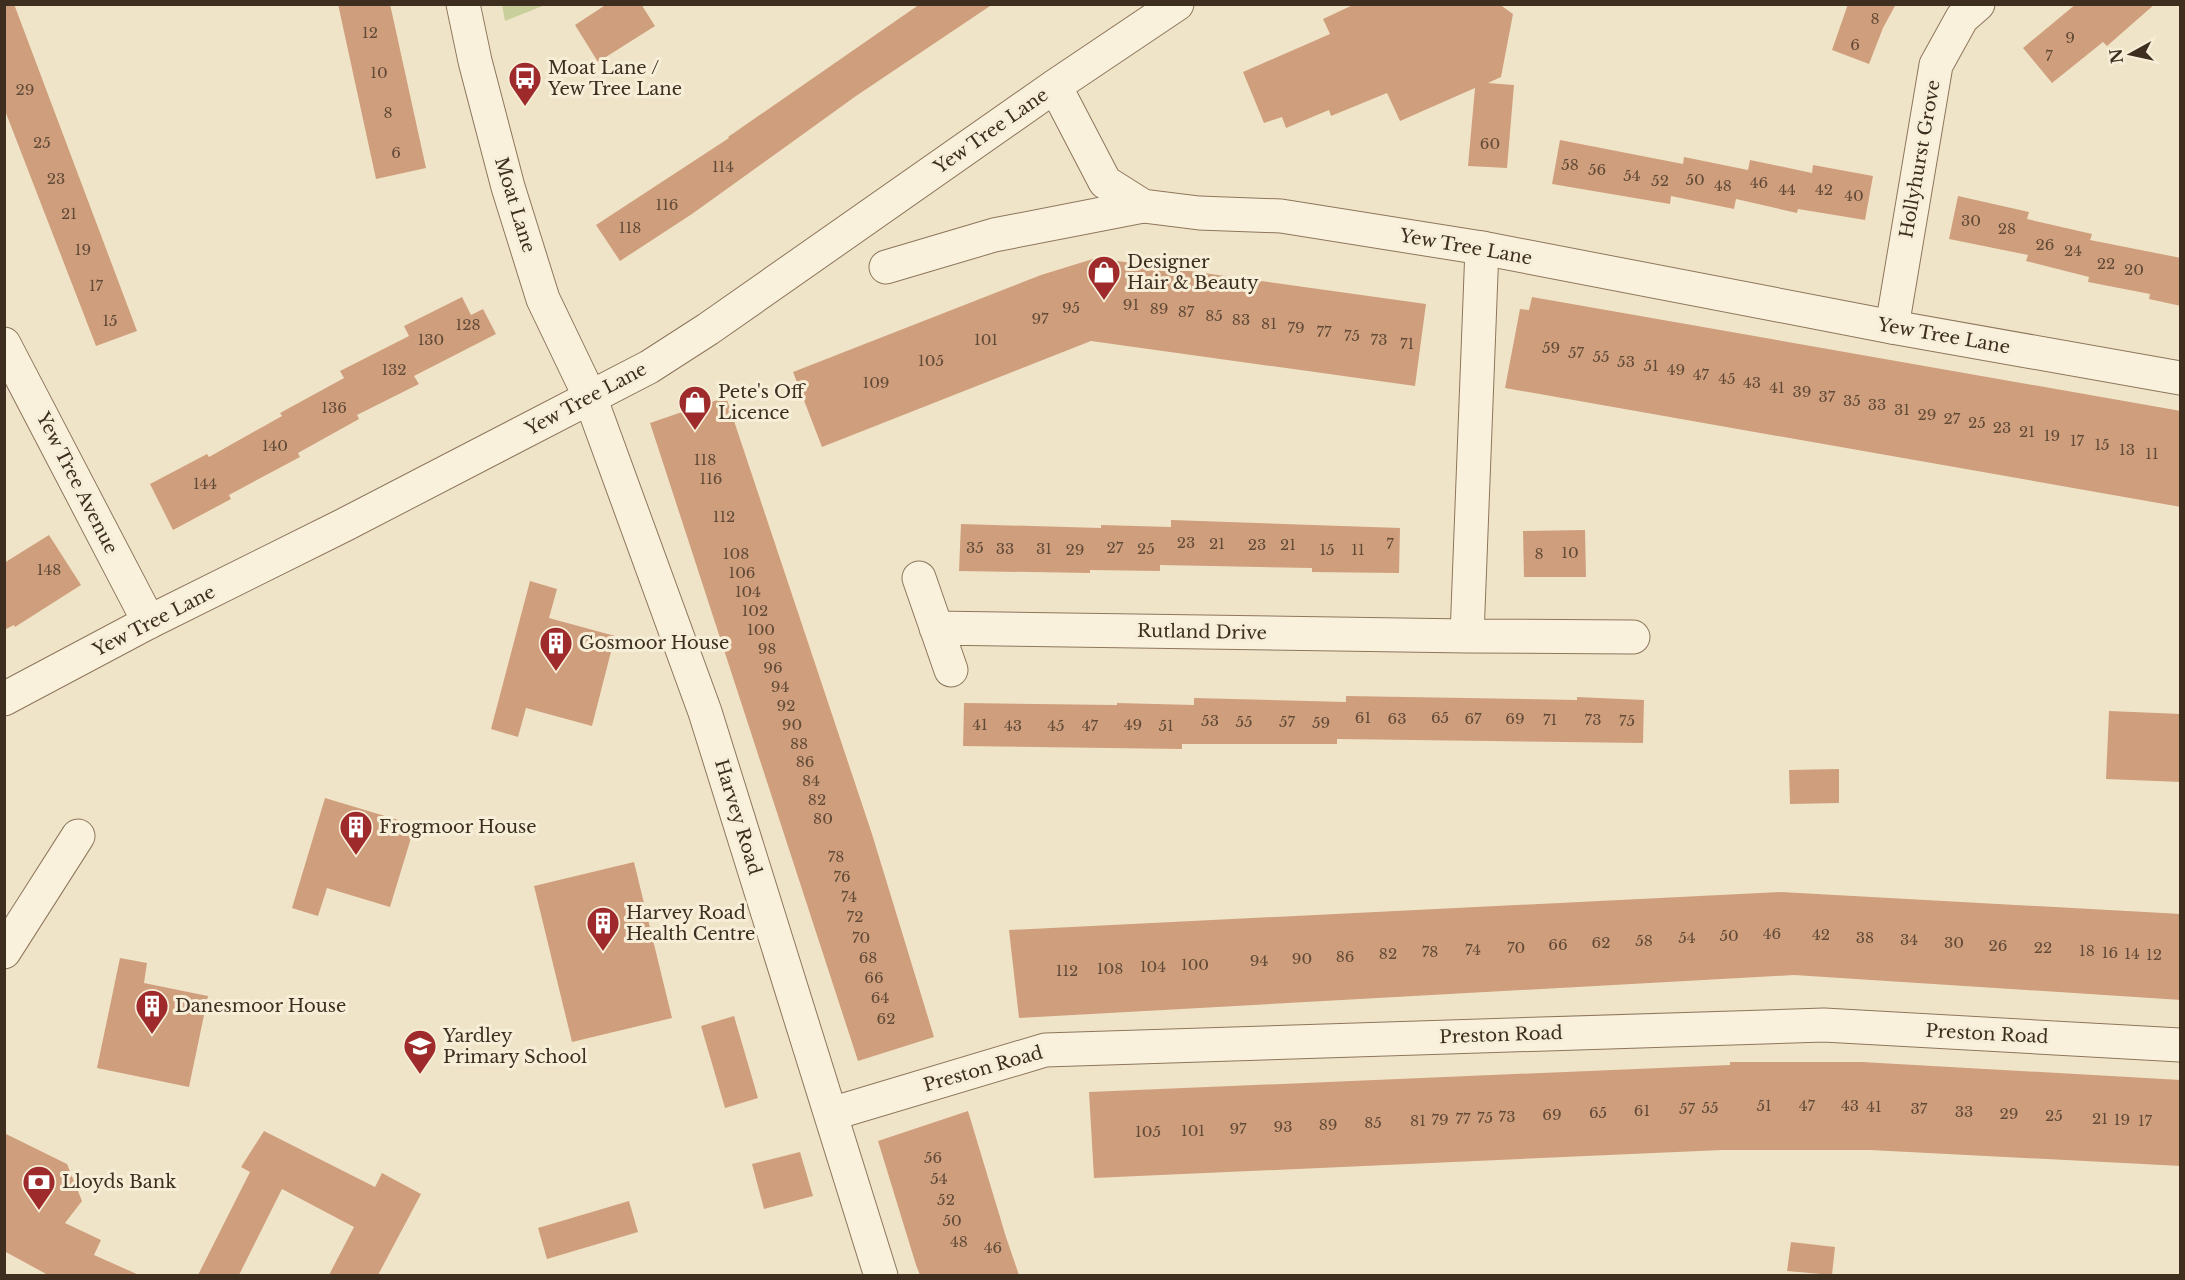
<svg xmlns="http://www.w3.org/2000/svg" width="2185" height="1280" font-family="'Libre Baskerville',serif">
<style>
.green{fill:#c9cf9b}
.building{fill:#cf9f7d}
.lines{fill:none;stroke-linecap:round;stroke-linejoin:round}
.minor-casing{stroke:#8d765c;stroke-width:35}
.tertiary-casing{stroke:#8d765c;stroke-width:35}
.minor{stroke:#faf1dc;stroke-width:33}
.tertiary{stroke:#faf1dc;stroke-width:33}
.labels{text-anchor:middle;stroke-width:6;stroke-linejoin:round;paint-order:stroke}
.number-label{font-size:15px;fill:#624a37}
.poi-label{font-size:18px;fill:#3d2e20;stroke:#f7eed8;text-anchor:start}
.street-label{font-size:18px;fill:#3d2e20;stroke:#f7eed8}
</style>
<rect width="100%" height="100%" fill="#f0e4c8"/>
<path class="green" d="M502,5V4L545,5L505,21Z"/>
<path class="building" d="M4,4H14L137,331L96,346L4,108Z
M338,4H390L426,168L376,179Z
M607,4H641L655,26L598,62L575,25Z
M920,4H993L856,96L692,214L620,261L596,225L729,138L728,137Z
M1355,4H1499L1513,14L1501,77L1488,83L1514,85L1507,168L1468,166L1475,88L1400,121L1387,93L1331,116L1329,110L1286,128L1282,117L1264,123L1243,72L1330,34L1323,19Z
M1848,4H1896L1883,28L1869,64L1832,50Z
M2076,4H2155L2107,46L2103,42L2052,83L2023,48Z
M1560,140L1683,164L1684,157L1748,170L1750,160L1812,173L1813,165L1873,176L1865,220L1798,209L1797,213L1736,199L1734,209L1671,196L1670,204L1552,184Z
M1958,196L2029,212L2027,219L2092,234L2090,240L2181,258V306L2149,299L2150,294L2088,282L2089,277L2026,261L2028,255L1949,239Z
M1096,258L1426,304L1415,386L1091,341L822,447L793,372L1041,275Z
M462,297L471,315L483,309L496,334L414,376L419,384L357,415L359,419L298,453L300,457L229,495L231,499L173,530L150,484L207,454L209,457L282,416L280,413L344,378L340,371L409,336L404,326Z
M1532,297L2181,411V507L1505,388L1520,309L1529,310Z
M726,397L872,834L934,1037L858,1061L650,423Z
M1171,520L1400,528L1399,573L1312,572V568L1160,565V571L1090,570V573L959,571L961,524L1101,528V525L1171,527Z
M1585,530L1586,577H1524L1523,531Z
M49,535L81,585L15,627L14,625L4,630V563Z
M530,581L557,589L549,618L615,636L592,726L526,708L518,737L491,729Z
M1346,696L1577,700V697L1644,700L1643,743L1337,739V744H1182V749L963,746L964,703L1117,705V703L1194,705V698L1346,702Z
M2109,711L2181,714V782L2106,779Z
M1839,769V803L1790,804L1789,770Z
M325,798L415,825L390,907L327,888L318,916L292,908Z
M634,862L672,1018L572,1042L534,886Z
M1781,892L2181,914V1000L1794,975L1019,1018L1009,930Z
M120,958L147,963L144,983L208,996L189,1087L97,1068Z
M734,1016L758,1098L725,1108L701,1026Z
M1730,1062H1862L2181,1080V1166L1870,1150H1722L1094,1178L1089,1092L1730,1065Z
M968,1111L1006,1237L1019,1275H920L916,1265L878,1141Z
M264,1131L375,1187L382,1173L421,1194L378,1275H329L354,1227L282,1189L239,1275H198L250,1172L241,1167Z
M4,1133L67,1164L82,1201L65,1223L101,1240L94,1255L139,1275H48L4,1251Z
M800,1152L813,1196L764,1209L752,1164Z
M629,1201L638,1232L547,1259L538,1228Z
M1791,1242L1835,1247L1832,1275L1787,1271Z"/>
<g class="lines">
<defs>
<path id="minor" d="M463,4L475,61L508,187L543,299L590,397L705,712L881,1276
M886,267L994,235L1143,206
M1892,327L1936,65L1962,18L1978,4
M4,344L149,622
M919,578L951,670
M936,628L1467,636L1482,248
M1467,636L1633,637
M4,952L78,836
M831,1114L1045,1050L1824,1025L2180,1045"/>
<path id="tertiary" d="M1055,86L1105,182L1143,206L1199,213L1281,216L1482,248L1892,327L2180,378
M4,699L149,622L344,525L649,367L708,329L1055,86L1177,4"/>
</defs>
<use href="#minor" class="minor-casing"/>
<use href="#tertiary" class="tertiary-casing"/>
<use href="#minor" class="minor"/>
<use href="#tertiary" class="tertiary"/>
</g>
<defs>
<symbol id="bus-pin" viewBox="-11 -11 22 30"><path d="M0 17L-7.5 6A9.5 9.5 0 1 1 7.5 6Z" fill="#9e2a2b" stroke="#f7eed8"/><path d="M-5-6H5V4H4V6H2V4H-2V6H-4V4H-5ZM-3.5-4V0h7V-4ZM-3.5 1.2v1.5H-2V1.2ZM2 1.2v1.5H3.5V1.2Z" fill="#fff"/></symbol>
<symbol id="shop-pin" viewBox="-11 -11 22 30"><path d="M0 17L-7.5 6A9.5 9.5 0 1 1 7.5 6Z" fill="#9e2a2b" stroke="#f7eed8"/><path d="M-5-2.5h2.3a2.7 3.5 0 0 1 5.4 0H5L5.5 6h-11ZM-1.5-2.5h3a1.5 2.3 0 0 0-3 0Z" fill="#fff"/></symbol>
<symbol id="building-pin" viewBox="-11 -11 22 30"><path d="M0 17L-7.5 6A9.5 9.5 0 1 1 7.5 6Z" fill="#9e2a2b" stroke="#f7eed8"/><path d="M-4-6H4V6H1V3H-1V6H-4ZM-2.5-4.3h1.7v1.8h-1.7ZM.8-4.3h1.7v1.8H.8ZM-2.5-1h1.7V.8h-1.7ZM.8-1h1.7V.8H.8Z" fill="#fff"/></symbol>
<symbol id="school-pin" viewBox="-11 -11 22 30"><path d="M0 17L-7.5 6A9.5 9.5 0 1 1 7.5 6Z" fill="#9e2a2b" stroke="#f7eed8"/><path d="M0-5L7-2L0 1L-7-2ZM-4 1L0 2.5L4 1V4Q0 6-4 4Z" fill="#fff"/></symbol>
<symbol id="bank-pin" viewBox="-11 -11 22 30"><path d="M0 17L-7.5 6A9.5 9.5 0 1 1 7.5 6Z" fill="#9e2a2b" stroke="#f7eed8"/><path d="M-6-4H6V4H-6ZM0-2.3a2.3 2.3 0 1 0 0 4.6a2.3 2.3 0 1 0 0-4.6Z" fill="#fff"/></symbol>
</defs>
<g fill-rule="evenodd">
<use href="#bus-pin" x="506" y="59" width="38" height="52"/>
<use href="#shop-pin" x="1085" y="253" width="38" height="52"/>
<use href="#shop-pin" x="676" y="383" width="38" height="52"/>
<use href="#building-pin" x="537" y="624" width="38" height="52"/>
<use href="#building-pin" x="337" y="808" width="38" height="52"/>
<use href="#building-pin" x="584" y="904" width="38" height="52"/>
<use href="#building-pin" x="133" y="987" width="38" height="52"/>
<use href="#school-pin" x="401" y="1027" width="38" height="52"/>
<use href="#bank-pin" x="20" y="1163" width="38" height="52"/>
</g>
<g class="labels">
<g class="number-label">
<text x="1875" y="24">8</text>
<text x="370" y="38">12</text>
<text x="2070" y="43">9</text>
<text x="1855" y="50">6</text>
<text x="2049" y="61">7</text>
<text x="379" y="78">10</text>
<text x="25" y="95">29</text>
<text x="388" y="118">8</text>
<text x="42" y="148">25</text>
<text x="1490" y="149">60</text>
<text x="396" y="158">6</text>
<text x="1570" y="170">58</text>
<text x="723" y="172">114</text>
<text x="1597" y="175">56</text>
<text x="1632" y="181">54</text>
<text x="56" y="184">23</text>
<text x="1695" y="185">50</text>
<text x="1660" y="186">52</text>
<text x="1759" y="188">46</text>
<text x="1723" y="191">48</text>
<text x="1787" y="195">44</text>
<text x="1824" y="195">42</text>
<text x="1854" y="201">40</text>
<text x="667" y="210">116</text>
<text x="69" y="219">21</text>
<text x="1971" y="226">30</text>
<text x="630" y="233">118</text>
<text x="2007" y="234">28</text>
<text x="2045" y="250">26</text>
<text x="83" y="255">19</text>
<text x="2073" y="256">24</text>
<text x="2106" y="269">22</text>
<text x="2134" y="275">20</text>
<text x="96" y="291">17</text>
<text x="1131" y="310">91</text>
<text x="1071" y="313">95</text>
<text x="1159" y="314">89</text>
<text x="1186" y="317">87</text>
<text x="1214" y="321">85</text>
<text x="1040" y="324">97</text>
<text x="1241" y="325">83</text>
<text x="110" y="326">15</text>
<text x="1269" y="329">81</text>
<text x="468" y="330">128</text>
<text x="1296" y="333">79</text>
<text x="1324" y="337">77</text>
<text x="1352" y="341">75</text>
<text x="431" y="345">130</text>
<text x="986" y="345">101</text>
<text x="1379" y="345">73</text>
<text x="1407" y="349">71</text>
<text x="1551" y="353">59</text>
<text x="1576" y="358">57</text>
<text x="1601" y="362">55</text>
<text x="931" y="366">105</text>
<text x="1626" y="367">53</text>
<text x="1651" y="371">51</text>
<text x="394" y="375">132</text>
<text x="1676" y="375">49</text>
<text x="1701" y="380">47</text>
<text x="1727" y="384">45</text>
<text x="876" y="388">109</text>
<text x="1752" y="388">43</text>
<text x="1777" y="393">41</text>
<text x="1802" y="397">39</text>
<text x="1827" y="402">37</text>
<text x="1852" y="406">35</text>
<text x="1877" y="410">33</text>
<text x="334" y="413">136</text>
<text x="1902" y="415">31</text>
<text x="1927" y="420">29</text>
<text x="1952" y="424">27</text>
<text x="1977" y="428">25</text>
<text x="2002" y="433">23</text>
<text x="2027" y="437">21</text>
<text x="2052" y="441">19</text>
<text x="2077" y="446">17</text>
<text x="2102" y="450">15</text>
<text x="275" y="451">140</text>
<text x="2127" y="455">13</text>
<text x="2152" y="459">11</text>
<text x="705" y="465">118</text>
<text x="711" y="484">116</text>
<text x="205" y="489">144</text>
<text x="724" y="522">112</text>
<text x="1186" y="548">23</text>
<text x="1217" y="549">21</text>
<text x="1390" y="549">7</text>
<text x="1257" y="550">23</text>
<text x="1288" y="550">21</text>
<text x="975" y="553">35</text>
<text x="1115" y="553">27</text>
<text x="1005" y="554">33</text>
<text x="1044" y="554">31</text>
<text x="1146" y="554">25</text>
<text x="1075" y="555">29</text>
<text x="1327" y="555">15</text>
<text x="1358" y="555">11</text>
<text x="1570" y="558">10</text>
<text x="736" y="559">108</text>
<text x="1539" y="559">8</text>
<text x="49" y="575">148</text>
<text x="742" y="578">106</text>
<text x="748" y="597">104</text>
<text x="755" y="616">102</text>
<text x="761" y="635">100</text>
<text x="767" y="654">98</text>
<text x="773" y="673">96</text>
<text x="780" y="692">94</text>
<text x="786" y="711">92</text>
<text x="1363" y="723">61</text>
<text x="1440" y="723">65</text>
<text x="1397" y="724">63</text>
<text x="1473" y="724">67</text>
<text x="1515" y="724">69</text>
<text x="1550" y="725">71</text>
<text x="1593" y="725">73</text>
<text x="1210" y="726">53</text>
<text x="1627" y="726">75</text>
<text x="1244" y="727">55</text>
<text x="1287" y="727">57</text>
<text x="1321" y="728">59</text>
<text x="792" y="730">90</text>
<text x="980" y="730">41</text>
<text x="1133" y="730">49</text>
<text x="1013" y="731">43</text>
<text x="1056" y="731">45</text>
<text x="1090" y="731">47</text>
<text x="1166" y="731">51</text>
<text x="799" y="749">88</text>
<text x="805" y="767">86</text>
<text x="811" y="786">84</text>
<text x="817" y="805">82</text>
<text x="823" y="824">80</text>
<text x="836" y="862">78</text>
<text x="842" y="882">76</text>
<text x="849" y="902">74</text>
<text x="855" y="922">72</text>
<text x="1772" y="939">46</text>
<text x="1821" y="940">42</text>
<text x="1729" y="941">50</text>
<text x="861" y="943">70</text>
<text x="1687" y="943">54</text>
<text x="1865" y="943">38</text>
<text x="1909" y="945">34</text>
<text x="1644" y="946">58</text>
<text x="1601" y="948">62</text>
<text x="1954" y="948">30</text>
<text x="1558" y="950">66</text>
<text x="1998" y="951">26</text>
<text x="1516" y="953">70</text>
<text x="2043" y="953">22</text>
<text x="1473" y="955">74</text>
<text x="2087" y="956">18</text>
<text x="1430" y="957">78</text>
<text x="2110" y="958">16</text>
<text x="1388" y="959">82</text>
<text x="2132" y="959">14</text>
<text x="2154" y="960">12</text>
<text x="1345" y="962">86</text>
<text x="868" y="963">68</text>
<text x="1302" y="964">90</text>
<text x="1259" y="966">94</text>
<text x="1195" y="970">100</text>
<text x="1153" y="972">104</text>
<text x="1110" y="974">108</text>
<text x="1067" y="976">112</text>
<text x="874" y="983">66</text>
<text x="880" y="1003">64</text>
<text x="886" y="1024">62</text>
<text x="1764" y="1111">51</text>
<text x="1807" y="1111">47</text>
<text x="1850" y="1111">43</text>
<text x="1874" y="1112">41</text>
<text x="1710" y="1113">55</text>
<text x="1687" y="1114">57</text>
<text x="1919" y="1114">37</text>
<text x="1642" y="1116">61</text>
<text x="1964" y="1117">33</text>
<text x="1598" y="1118">65</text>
<text x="2009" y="1119">29</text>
<text x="1552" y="1120">69</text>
<text x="2054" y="1121">25</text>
<text x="1507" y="1122">73</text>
<text x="1485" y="1123">75</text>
<text x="1463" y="1124">77</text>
<text x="2100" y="1124">21</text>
<text x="1440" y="1125">79</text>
<text x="2122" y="1125">19</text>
<text x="1418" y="1126">81</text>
<text x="2145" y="1126">17</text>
<text x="1373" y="1128">85</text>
<text x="1328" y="1130">89</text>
<text x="1283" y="1132">93</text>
<text x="1238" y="1134">97</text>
<text x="1193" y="1136">101</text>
<text x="1148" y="1137">105</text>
<text x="933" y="1163">56</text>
<text x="939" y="1184">54</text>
<text x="946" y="1205">52</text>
<text x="952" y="1226">50</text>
<text x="959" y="1247">48</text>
<text x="993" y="1253">46</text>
</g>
<g class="poi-label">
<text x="548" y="74">Moat Lane /<tspan x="548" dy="21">Yew Tree Lane</tspan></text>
<text x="1127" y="268">Designer<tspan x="1127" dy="21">Hair &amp; Beauty</tspan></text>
<text x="718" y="398">Pete's Off<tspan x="718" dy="21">Licence</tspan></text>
<text x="579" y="649">Gosmoor House</text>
<text x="379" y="833">Frogmoor House</text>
<text x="626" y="919">Harvey Road<tspan x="626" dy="21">Health Centre</tspan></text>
<text x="175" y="1012">Danesmoor House</text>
<text x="443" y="1042">Yardley<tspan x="443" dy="21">Primary School</tspan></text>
<text x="62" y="1188">Lloyds Bank</text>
</g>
<g class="street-label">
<text transform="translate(991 131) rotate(-35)" y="6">Yew Tree Lane</text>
<text transform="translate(1920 159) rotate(-80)" y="6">Hollyhurst Grove</text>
<text transform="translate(515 205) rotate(73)" y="6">Moat Lane</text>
<text transform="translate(1466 247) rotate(10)" y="6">Yew Tree Lane</text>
<text transform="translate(1944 336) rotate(10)" y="6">Yew Tree Lane</text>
<text transform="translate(586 399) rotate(-28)" y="6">Yew Tree Lane</text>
<text transform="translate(77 483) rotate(63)" y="6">Yew Tree Avenue</text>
<text transform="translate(154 621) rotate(-27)" y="6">Yew Tree Lane</text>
<text transform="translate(1202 632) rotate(1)" y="6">Rutland Drive</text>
<text transform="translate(738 817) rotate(73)" y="6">Harvey Road</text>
<text transform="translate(1987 1034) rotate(3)" y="6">Preston Road</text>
<text transform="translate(1501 1035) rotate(-2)" y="6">Preston Road</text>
<text transform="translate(983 1069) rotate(-16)" y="6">Preston Road</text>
</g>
</g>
<rect width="2185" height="1280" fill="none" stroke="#3d2e20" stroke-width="12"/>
<g transform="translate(2131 54) rotate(262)" stroke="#f7eed8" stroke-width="4.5" paint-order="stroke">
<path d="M0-4.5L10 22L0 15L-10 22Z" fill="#3d2e20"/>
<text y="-9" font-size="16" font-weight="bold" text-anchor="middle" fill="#3d2e20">N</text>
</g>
</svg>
